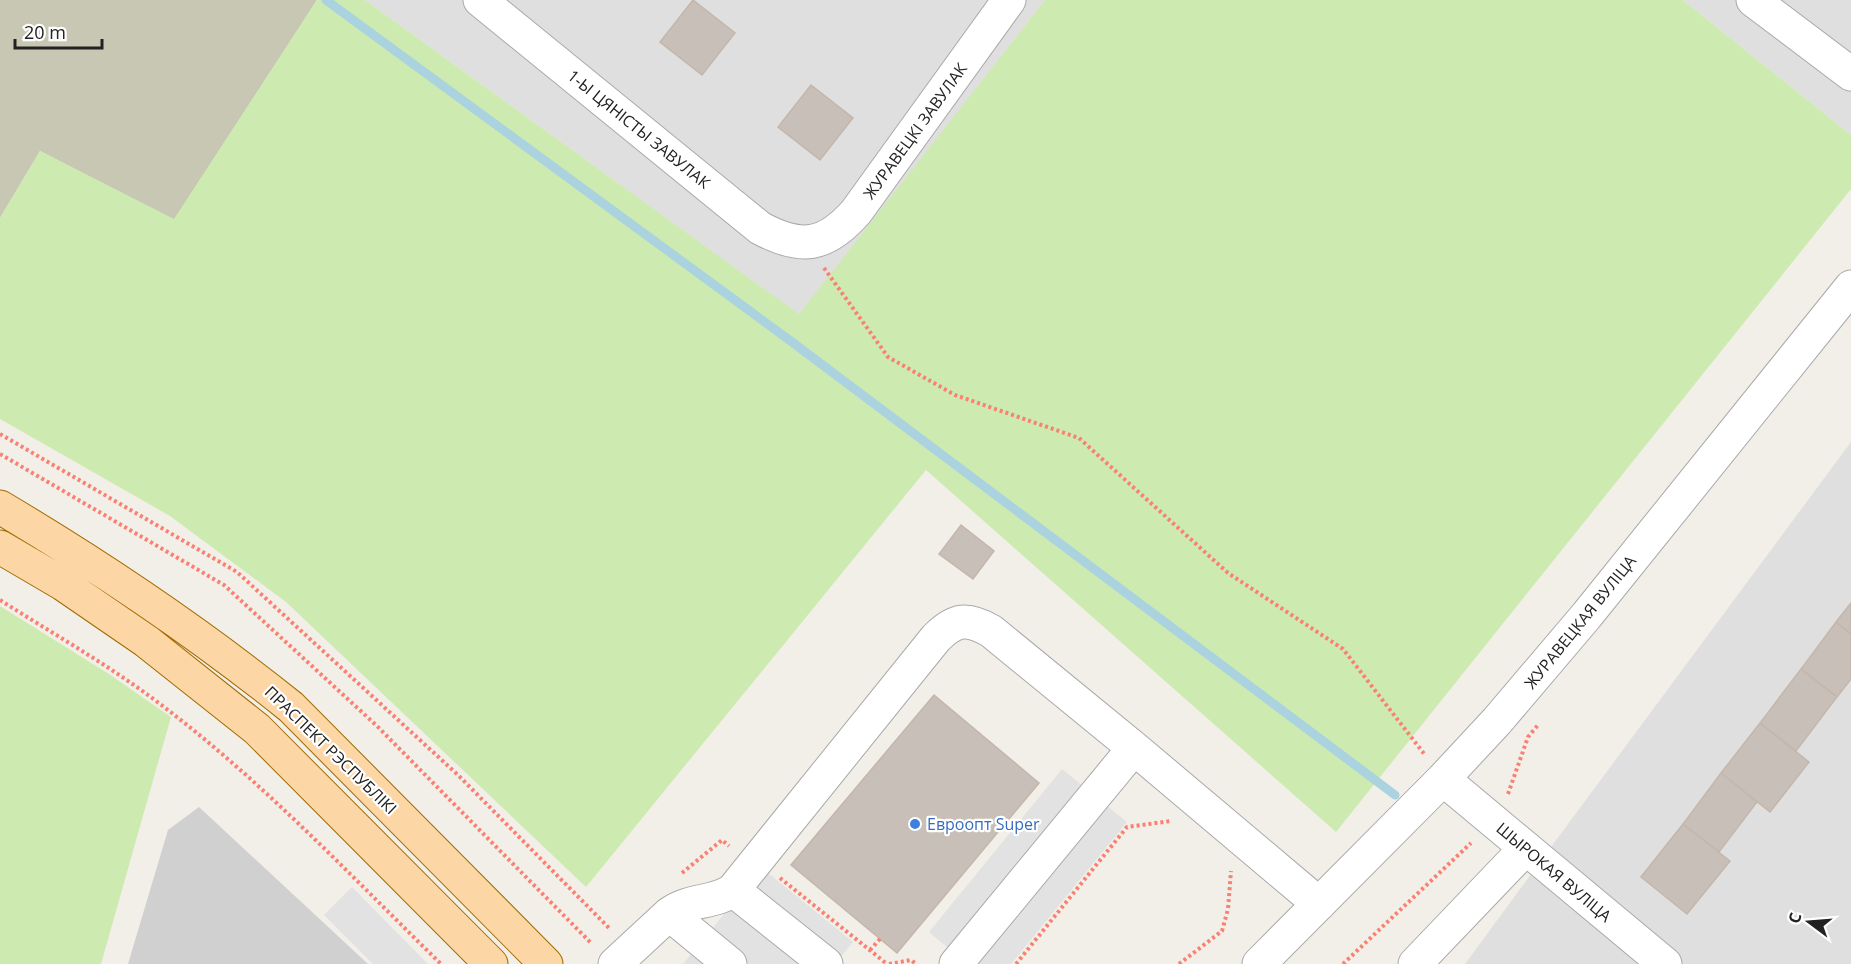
<svg xmlns="http://www.w3.org/2000/svg" width="1851" height="964" font-family="'Open Sans',sans-serif">
<style>
.residential{fill:#e0dfdf}
.religious{fill:#d0d0d0}
.construction{fill:#c7c7b4}
.grass{fill:#cdebb0}
.parking{fill:#e2e2e2}
.lines{fill:none;stroke-linecap:round;stroke-linejoin:round}
.stream{stroke:#aad3df;stroke-width:9}
.building{fill:#c7bfb8;stroke:#c4b6ab;stroke-width:1.5}
.minor-casing{stroke:#a9a9a9;stroke-width:35}
.major-casing{stroke:#a06b00;stroke-width:35}
.path{stroke:#fa8072;stroke-width:4;stroke-dasharray:3 3;stroke-linecap:butt}
.minor{stroke:#fff;stroke-width:33}
.major{stroke:#fcd6a4;stroke-width:33}
.shop-dot{fill:#3f7fe0;stroke:#fff;stroke-width:2}
.labels{text-anchor:middle;stroke-width:4.5;stroke-linejoin:round;paint-order:stroke}
.street-label{font-size:16px;fill:#222;stroke:#fff}
.shop-label{font-size:16px;fill:#366cbe;stroke:#fff;text-anchor:start}
</style>
<rect width="100%" height="100%" fill="#f2efe9"/>
<path class="residential" d="M365,0H1045L800,315Z
M1683,0H1851V135Z
M1851,442V964H1465L1568,824Z"/>
<path class="religious" d="M199,807L368,964H128L168,830Z"/>
<path class="construction" d="M0,0H317L174,220L40,151L0,218Z"/>
<path class="grass" d="M317,0H365L799,314L1045,0H1683L1851,135V189L1336,832L926,470L586,887L286,602L170,516L0,419V218L40,151L174,219Z
M0,606L109,674L171,717L101,964H0Z"/>
<path class="parking" d="M1062,769L1127,822L1011,964H956L960,958L929,932Z
M762,868L853,942L835,964H683Z
M352,887L428,964H373L324,915Z"/>
<g class="lines">
<path class="stream" d="M326,0L792,342L1395,795"/>
</g>
<path class="building" d="M693,0L735,33L702,75L660,42Z
M811,85L853,118L820,160L778,127Z
M961,525L994,551L973,579L939,554Z
M1851,603V634L1836,622Z
M1836,622L1851,634V679L1837,697L1801,669Z
M1801,669L1837,697L1796,751L1760,723Z
M934,695L1039,783L897,953L791,865Z
M1760,723L1809,762L1770,812L1721,773Z
M1721,773L1757,802L1719,852L1683,824Z
M1683,824L1730,861L1687,914L1641,877Z"/>
<g class="lines">
<defs>
<path id="minor" d="M480,0L760,228C801,250 825,247 856,212L1009,0
M1753,0L1851,74
M1443,779L1665,964
M733,890L936,638C955,619 967,617 991,631L1134,748L1319,904
M615,964L669,914
M730,964L669,914C691,898 714,904 733,890L826,964
M956,964L1134,748
M1259,964L1443,779L1497,721L1587,615L1851,287
M1415,964L1526,848"/>
<path id="major" d="M0,507C101,567 199,633 291,707L546,964
M0,547L63,584L146,641L257,729L491,964"/>
</defs>
<use href="#minor" class="minor-casing"/>
<use href="#major" class="major-casing"/>
<path class="path" d="M824,268L888,357L955,395L1079,438L1228,573L1343,649L1425,755
M0,434L237,572L458,775L609,928
M0,454L224,585L377,726L592,944
M0,600C55,635 112,667 164,707C264,783 351,876 441,964
M1508,794L1528,737L1538,725
M682,873L722,840L729,846
M780,878L887,964
M870,950L880,939
M889,964L911,960L916,964
M1016,964L1127,827L1171,821
M1179,964L1222,931L1228,909L1231,871
M1343,964L1471,843"/>
<use href="#minor" class="minor"/>
<use href="#major" class="major"/>
</g>
<circle class="shop-dot" cx="915" cy="824" r="6"/>
<g class="labels">
<g class="street-label">
<text transform="translate(639 129) rotate(39)" y="6">1-Ы ЦЯНІСТЫ ЗАВУЛАК</text>
<text transform="translate(915 131) rotate(-54)" y="6">ЖУРАВЕЦКІ ЗАВУЛАК</text>
<text transform="translate(1580 622) rotate(-51)" y="6">ЖУРАВЕЦКАЯ ВУЛІЦА</text>
<text transform="translate(331 750) rotate(44)" y="6">ПРАСПЕКТ РЭСПУБЛІКІ</text>
<text transform="translate(1554 872) rotate(40)" y="6">ШЫРОКАЯ ВУЛІЦА</text>
</g>
<g class="shop-label">
<text x="927" y="830">Евроопт Super</text>
</g>
</g>
<g transform="translate(1809 922) rotate(286)" stroke="#ffffff" stroke-width="4.5" paint-order="stroke">
<path d="M0-4.5L10 22L0 15L-10 22Z" fill="#222222"/>
<text y="-9" font-size="16" font-weight="bold" text-anchor="middle" fill="#222222">С</text>
</g>
<path d="M15 39v9h87v-9" fill="none" stroke="#222222" stroke-width="3"/>
<text x="24" y="39" font-size="18" fill="#222222" stroke="#ffffff" stroke-width="4.5" paint-order="stroke">20 m</text>
</svg>
